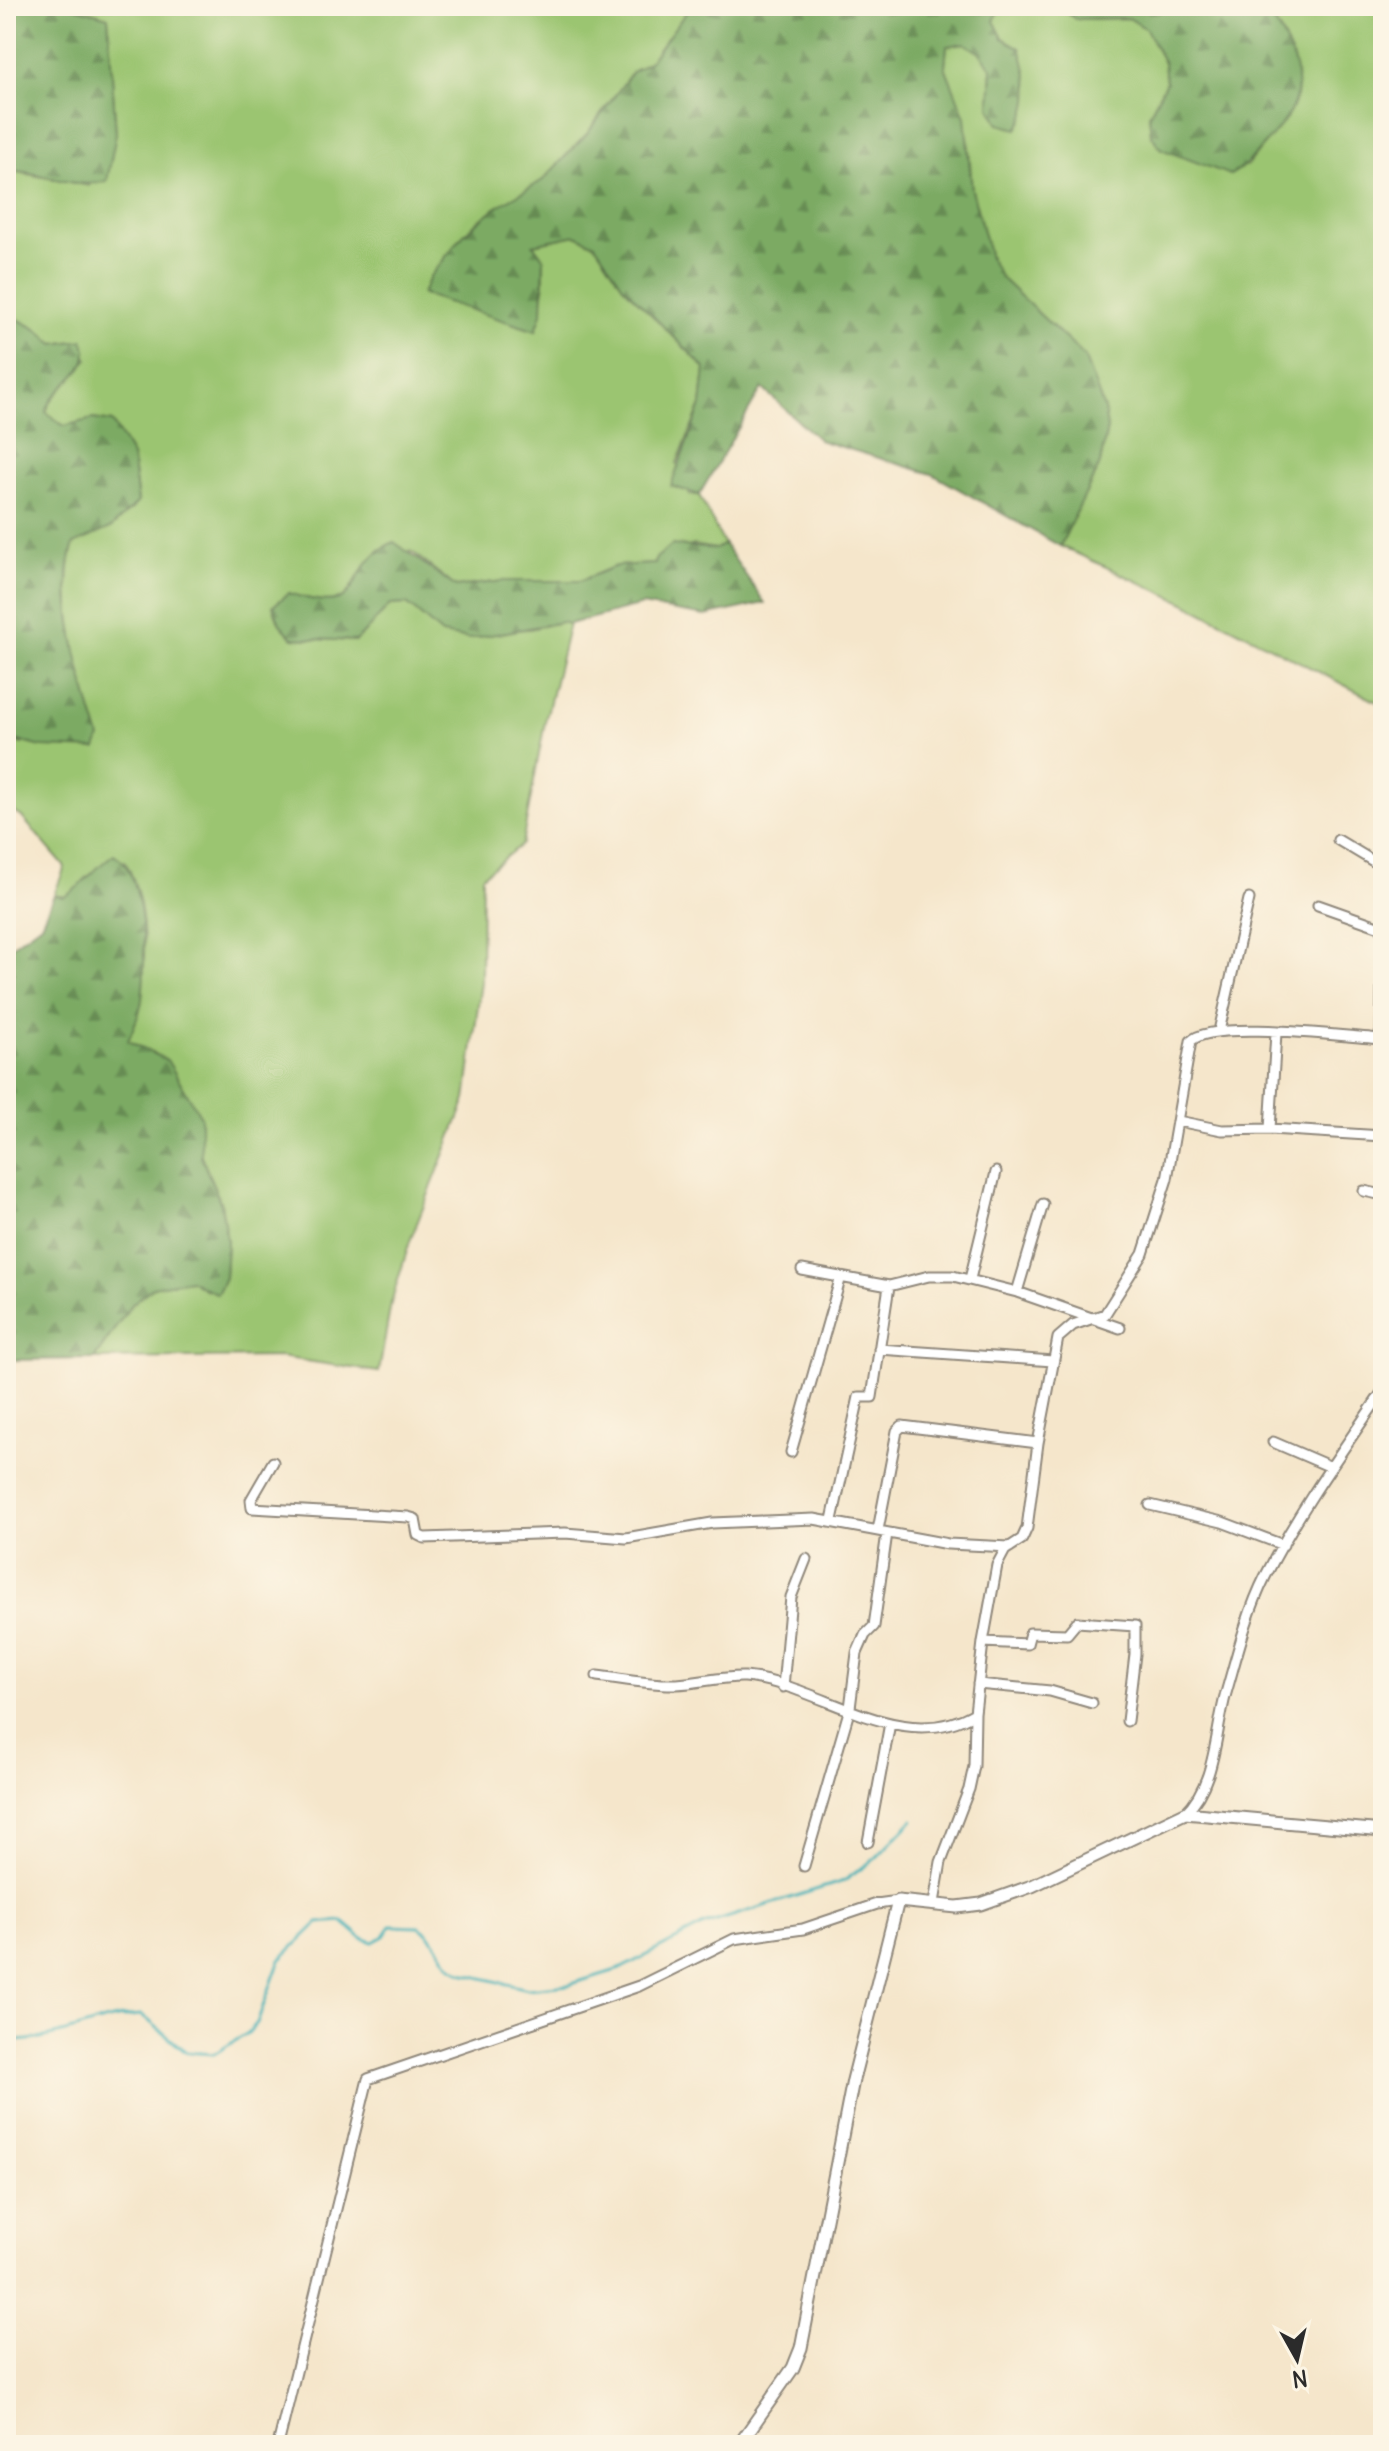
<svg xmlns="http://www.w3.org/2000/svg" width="1389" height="2451" font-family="Delius,sans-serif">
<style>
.green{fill:#9bc571;stroke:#63784e;stroke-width:2}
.forest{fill:url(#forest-firs);stroke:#546a47;stroke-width:2}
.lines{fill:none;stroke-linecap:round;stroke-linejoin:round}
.stream{stroke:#40b1b7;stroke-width:3}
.minor-casing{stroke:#90887b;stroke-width:13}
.tertiary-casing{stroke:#90887b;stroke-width:15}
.minor{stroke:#fff;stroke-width:9}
.tertiary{stroke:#fff;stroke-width:11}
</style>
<defs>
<pattern id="forest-firs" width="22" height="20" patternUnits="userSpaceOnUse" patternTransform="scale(2)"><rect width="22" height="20" fill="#7caa63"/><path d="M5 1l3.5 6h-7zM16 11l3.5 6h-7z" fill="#668b52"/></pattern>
</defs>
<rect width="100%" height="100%" fill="#fcf5e5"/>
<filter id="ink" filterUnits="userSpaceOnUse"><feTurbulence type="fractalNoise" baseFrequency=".0125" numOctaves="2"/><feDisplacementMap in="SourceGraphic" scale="16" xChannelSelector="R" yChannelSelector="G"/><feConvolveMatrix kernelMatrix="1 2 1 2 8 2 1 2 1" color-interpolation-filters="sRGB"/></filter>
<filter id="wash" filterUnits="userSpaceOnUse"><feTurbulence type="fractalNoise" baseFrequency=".006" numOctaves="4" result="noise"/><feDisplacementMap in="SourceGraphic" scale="32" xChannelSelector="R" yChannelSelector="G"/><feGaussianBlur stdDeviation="1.8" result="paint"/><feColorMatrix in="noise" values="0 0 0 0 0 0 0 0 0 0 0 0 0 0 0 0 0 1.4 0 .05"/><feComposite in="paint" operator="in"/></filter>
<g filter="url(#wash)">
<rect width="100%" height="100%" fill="#f5e6cb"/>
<path class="green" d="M70,6H691L649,62L632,72L587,134L543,180L480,219L464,234L430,277L422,294L536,331L544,289V260L532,244L576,235L595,244L623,286L705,368L701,405L677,463L690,495H699L724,544L716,549L693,545L656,564L616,566L580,581H503L456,587L411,551L355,581L345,597L326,604L289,593L273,606L280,624L293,638L356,641L390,605L407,604L442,633L530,629L561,622L569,624L545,722L522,844L482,876L481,982L466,1100L410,1241L391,1303L379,1372L280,1357L94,1359L131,1305L145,1292L161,1283L190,1280L206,1290L225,1278L227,1241L221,1204L201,1156V1117L154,1053L127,1041C149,993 151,908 125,861L86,877L78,889L64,897L54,895L65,867L21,816L6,808V738L22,744L80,676C73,640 61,579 74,544L132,509L138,501L132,456L112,422L93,419L64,426L46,412L53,394L88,359L73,341L54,344L40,331L12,316L6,265V170L89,186L116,134L108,17Z
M1001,6H1058L1093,19L1129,18L1146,29L1164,63L1166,82L1149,115L1151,134L1161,149L1247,166L1259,151L1251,8L1230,11L1218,6H1383V705L1185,603L1060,546L1100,464L1107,428L1084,356L1000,277L990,258L972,190L968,135L945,66L947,46L964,43L980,53L992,68L990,107L999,124L1029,86L1020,48L1003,38L993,21Z"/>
<path class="forest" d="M29,6H70L108,17L116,134L107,181C70,191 42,170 6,170V8L11,10Z
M691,6H1001L994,21L1003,38L1020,48C1029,76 1035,104 1017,129L999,124L990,107L992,68L980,53L964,43L947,46L945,66L965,117L972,190L990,258L1000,277L1084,356L1104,409L1107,428L1100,464L1060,546L932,474L819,440L762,388L699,495L671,486L701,405L705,368L623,286L595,244L576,235L533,244L544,259L542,313L536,331L422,294L430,277L464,234L495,208L543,180L587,134L632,72L649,62Z
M1058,6H1218C1235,12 1256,3 1270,17C1277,24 1282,35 1286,43C1310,90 1294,113 1262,147C1251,159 1245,167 1230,175L1161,149L1151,134L1149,115L1166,82L1164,63L1146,29L1129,18L1075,19Z
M6,265L12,316L40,331L54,344L83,340C98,373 54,383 46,412L64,426L93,419L112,422L132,456L138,502L111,528L74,544C55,593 84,689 100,738L96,749L42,747L6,738Z
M394,542L456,587L503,581H580L616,566L655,564L656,558L672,545L716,549L724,544L765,603L705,616L642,605L569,624L561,622L469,639L442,634L407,604L390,605L356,641L293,638L280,624L273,606L289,593C373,621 338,567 394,542Z
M114,854C147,874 146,964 142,1000C140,1015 133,1028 128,1041L167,1060L201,1117V1156L221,1204L227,1241L225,1278L217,1294L190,1280L153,1287L131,1305L94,1359L6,1360V950L41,924L54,895L64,897C83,886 95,867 114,854Z"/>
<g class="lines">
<path class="stream" d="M6,2041C53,2043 95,2017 142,2015L186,2052L214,2054L248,2033L257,2023L280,1960L318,1923L342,1921L362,1938L373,1942L384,1936L391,1926L419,1927L429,1934L451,1966L462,1973L528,1989L568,1985L620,1969L704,1925L844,1881L876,1858L913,1820"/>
</g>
</g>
<g filter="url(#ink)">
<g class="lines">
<defs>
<path id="minor" d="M1338,840L1383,867
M1318,905L1383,928L1381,1039
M1219,1031L1249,899
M1276,1033L1270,1129L1383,1136
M1178,1121L1222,1130L1270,1129
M1364,1191L1383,1195
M802,1270L889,1286L929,1276H953L1017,1292L1120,1328
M970,1279L996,1172
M1017,1292L1043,1204
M879,1349L1053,1361
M1273,1442L1331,1467
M791,1452L840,1280
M273,1462L251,1500L252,1508L408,1517L415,1519L418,1535L424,1538L565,1533L626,1538L712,1523L814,1519L948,1544L1010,1547
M1150,1505L1222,1522L1283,1545
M832,1520L859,1397H872L889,1286
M878,1530L897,1431L902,1426L1038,1443
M983,1642L1027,1644L1030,1633L1067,1634L1077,1622L1135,1626V1654L1127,1721
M597,1676C623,1679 651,1685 677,1684C699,1683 723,1676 745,1677C821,1684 900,1757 975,1713
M978,1684L1050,1691L1092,1703
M783,1687L791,1597L806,1559
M1185,1813C1216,1784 1215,1732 1226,1693C1237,1655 1247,1613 1265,1577C1298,1512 1342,1451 1383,1391
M868,1842L890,1723
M804,1866L850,1708L857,1653L865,1635L874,1626L887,1533
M934,1903L941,1862L969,1789L974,1766L975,1713L983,1642L997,1565L1005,1550L1022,1539L1027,1528L1038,1443L1058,1338L1073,1325L1105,1314L1143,1254L1167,1179L1191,1041C1212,1019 1347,1037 1383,1039
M278,2445L368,2079L639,1986L734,1939L803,1929L877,1904L898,1901"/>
<path id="tertiary" d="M739,2445L793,2368L801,2348L853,2080L898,1901L957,1907L981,1904L1032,1886L1185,1813L1383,1831"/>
</defs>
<use href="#minor" class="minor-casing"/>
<use href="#tertiary" class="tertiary-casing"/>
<use href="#minor" class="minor"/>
<use href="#tertiary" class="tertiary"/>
</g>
</g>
<rect width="1389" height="2451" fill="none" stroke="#fcf5e5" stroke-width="32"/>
<g transform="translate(1297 2359) rotate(172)" stroke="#fcf5e5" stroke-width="6" paint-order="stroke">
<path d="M0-6L14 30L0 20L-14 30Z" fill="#2b2b2b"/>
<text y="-12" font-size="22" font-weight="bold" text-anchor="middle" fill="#2b2b2b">N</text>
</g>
</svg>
